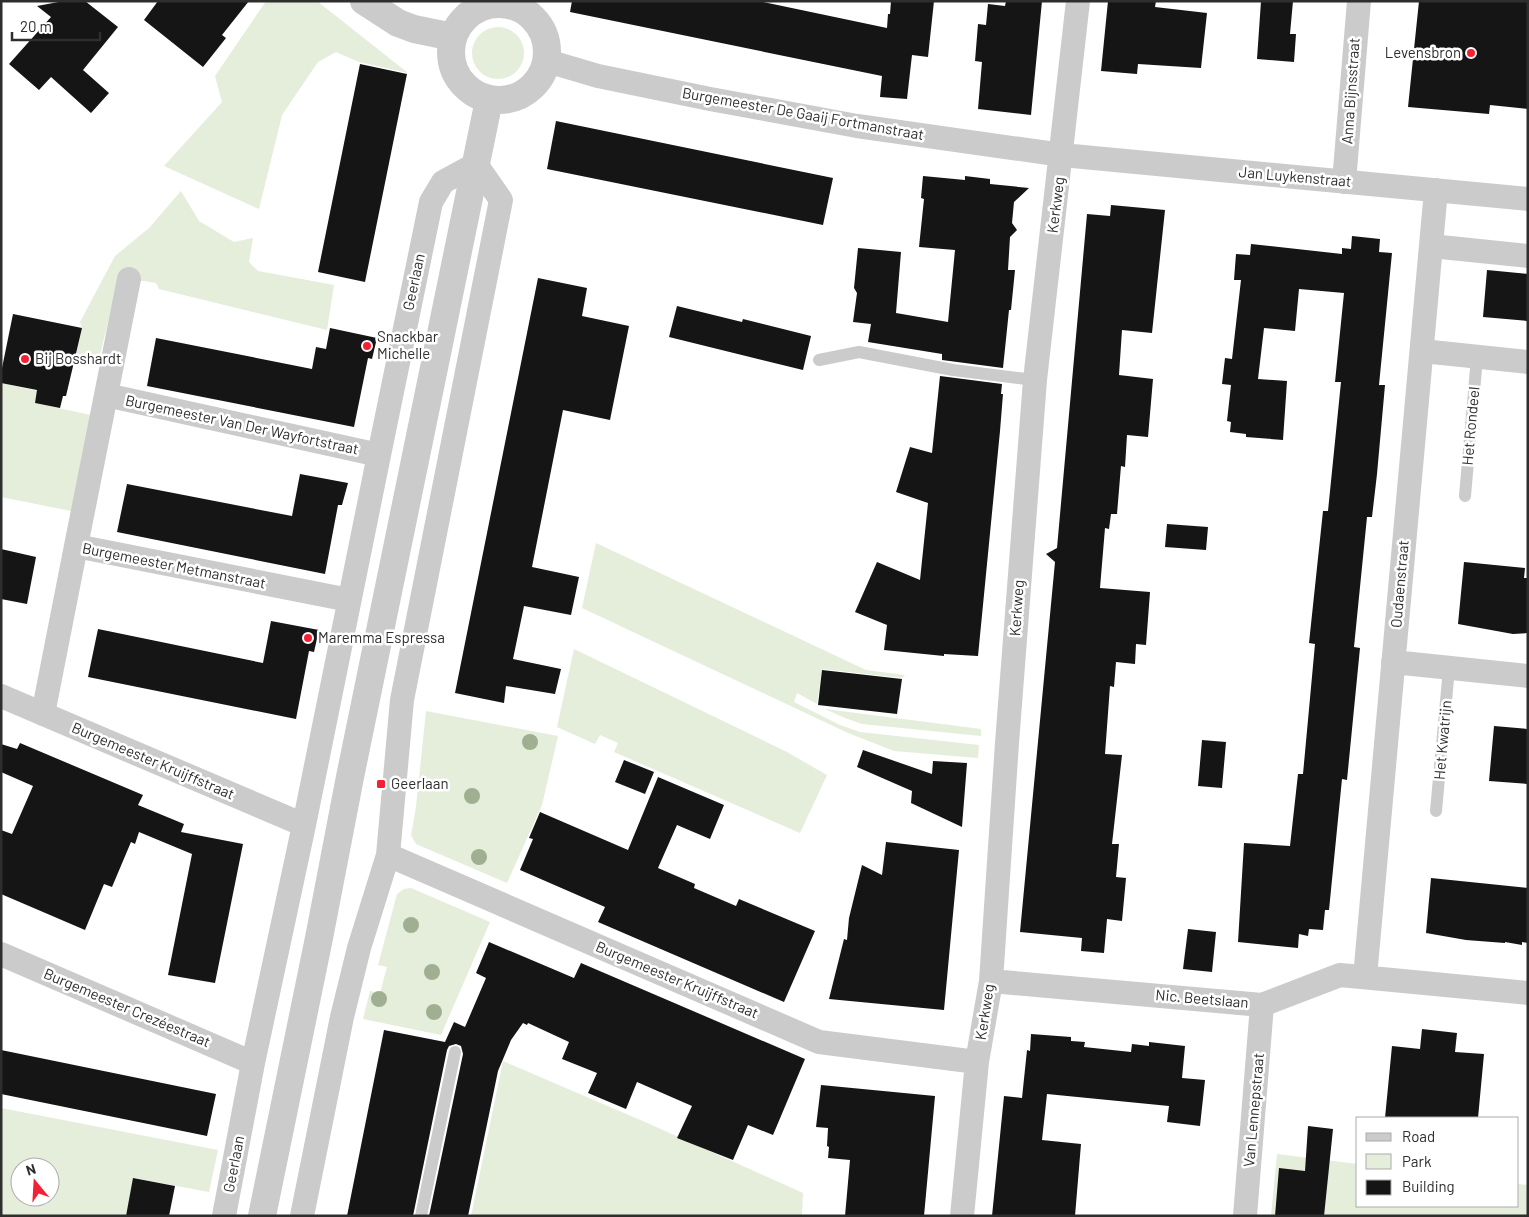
<svg xmlns="http://www.w3.org/2000/svg" width="1529" height="1217" font-family="Barlow,sans-serif">
<style>
.green{fill:#e5eddb;fill-rule:evenodd}
.building{fill:#151515}
.lines{fill:none;stroke-linecap:round;stroke-linejoin:round}
.service{stroke:#cbcbcb;stroke-width:12}
.minor{stroke:#cbcbcb;stroke-width:24}
.tertiary{stroke:#cbcbcb;stroke-width:28}
.tree{fill:#a0af91}
.poi-dot{fill:#f62036;stroke:#fff;stroke-width:2}
.labels{text-anchor:middle;stroke-width:5;stroke-linejoin:round;paint-order:stroke}
.poi-label{font-size:15px;fill:#2e2e2e;stroke:#fff;text-anchor:start}
.street-label{font-size:15px;fill:#2e2e2e;stroke:#fff}
</style>
<rect width="100%" height="100%" fill="#fff"/>
<path class="green" d="M266,1H317L408,73L359,62L336,52L318,62L282,115L259,209L164,166L222,102L215,76Z
M472 53a26 26 0 1 1 52 0a26 26 0 1 1-52 0Z
M181,191L199,221L234,242L253,238L249,262L258,271L334,285L327,330L159,289L156,283L119,277L99,359L76,356L82,328L80,322L115,256L149,228Z
M1,383L38,391L35,403L91,415L71,511L1,497Z
M596,543L866,670L905,675L902,678L822,669L817,704L797,693L794,702L840,725L860,732L979,745L978,758L894,751L848,733L582,608Z
M574,649L785,751L827,775L800,833L614,752L618,743L600,735L595,744L557,727Z
M825,709L981,729V736L862,724L845,718Z
M426,711L558,736L542,805L507,883L416,844L411,835L416,807Z
M411,888L490,922L441,1035L363,1019L370,991L380,993L387,967L378,965L397,894L404,889Z
M503,1061L645,1122L803,1193L802,1216H471Z
M1,1108L218,1150L209,1192L134,1178L126,1216H1ZM20,1167H50V1197H20Z
M1277,1154L1358,1164V1206H1518V1184L1528,1185V1216H1271Z"/>
<path class="building" d="M64,1H85L118,27L83,70L109,93L91,113L51,77L39,90L9,64L51,17L37,6Z
M158,1H249L222,35L226,38L203,67L144,20Z
M572,1H758L887,28L888,14H890L891,1H934L928,57L912,55L907,99L880,97L882,76L570,12Z
M1006,1H1042L1031,115L978,109L982,62L975,61L978,24L986,25L988,4L1005,6Z
M1108,1H1156L1155,7L1207,13L1201,68L1138,64L1137,74L1101,71Z
M1261,1H1293L1290,34H1296L1294,62L1257,59Z
M1419,1H1528V109L1490,105L1489,114L1408,107Z
M360,64L407,74L365,282L318,272Z
M556,121L833,178L823,225L547,169Z
M923,176L965,180V176L990,179V184L1029,188L1014,202L1012,223L1017,230L1010,237L1008,270H1015L1011,310H1009L1003,368L942,360V354L868,342L871,324L853,322L857,293L854,288L858,248L901,252L896,313L948,322L955,250L919,247L924,199L921,198Z
M1111,205L1165,210L1152,333L1122,330L1119,375L1153,379L1148,437L1127,435L1125,467L1121,466L1117,514H1111L1109,529L1105,528L1100,588L1150,592L1146,645L1136,644L1135,664L1116,662L1114,687L1110,686L1105,754L1122,755L1112,844H1119L1116,877L1126,878L1122,921L1107,919L1104,953L1081,951L1082,938L1020,932L1055,562L1046,554L1057,548L1087,214L1110,216Z
M1352,236L1380,239L1379,252L1392,253L1379,385H1385L1377,474L1372,517H1367L1354,647L1360,648L1347,780L1342,779L1329,910H1325L1323,930L1309,929L1308,936L1299,934L1298,948L1238,942L1244,843L1290,846L1298,774H1303L1315,644L1309,643L1323,511H1328L1341,382H1335L1344,293L1299,289L1295,331L1264,328L1258,379L1287,381L1283,440L1246,437V434L1230,432L1231,422L1227,421L1231,385L1222,384L1225,358L1232,359L1241,280H1234L1236,254L1250,255L1251,244L1342,254V248L1351,249Z
M1487,270L1528,274V321L1483,317Z
M538,278L587,288L582,316L629,326L610,420L563,410L532,567L579,577L571,615L524,606L513,659L561,669L555,694L506,686L504,703L455,693Z
M677,306L742,322L743,319L811,336L803,370L669,337Z
M13,314L82,328L66,396H63L60,408L35,403L37,390L1,383V373Z
M330,328L377,338L372,359L368,358L354,427L147,386L156,338L312,369L316,347L326,349Z
M940,376L1002,384L1001,394H1003L1000,431L978,656L944,654V656L884,650L887,625L855,612L877,562L920,580L928,503L896,492L910,447L932,453Z
M300,474L348,483L342,505H338L325,574L117,532L127,484L292,516Z
M1167,524L1208,527L1206,550L1165,547Z
M1,549L36,557L27,604L1,599Z
M1464,562L1525,568L1524,578H1528V633L1513,634L1458,624Z
M271,621L319,630L314,652L309,651L296,719L88,677L98,629L263,663Z
M822,670L902,679L897,714L818,705Z
M1494,726L1528,729V784L1489,781Z
M1202,740L1226,742L1222,788L1198,786Z
M20,743L143,795L138,805L184,824L181,832L243,844L215,983L168,975L192,854L139,832L135,844L131,842L112,887L104,884L85,930L1,894V830L12,834L33,786L1,772V744L17,749Z
M863,750L932,774L933,761L967,763L962,827L911,803L912,791L857,767Z
M624,760L654,772L645,794L615,782Z
M658,777L724,805L710,839L677,825L658,868L695,884L694,888L736,906L739,899L815,931L784,1002L598,922L605,907L520,870L533,839L529,838L540,812L628,850Z
M886,842L959,850L944,1010L829,999L844,939L847,940L849,918L862,865L882,875Z
M1431,878L1528,888V943L1522,942V945L1505,942V943L1466,940L1426,933Z
M1188,929L1216,932L1212,972L1183,969Z
M489,942L574,978L581,963L805,1059L773,1135L748,1125L733,1160L677,1138L692,1106L637,1082L626,1109L588,1093L597,1073L562,1059L569,1042L528,1023L527,1025L523,1023L511,1040L498,1071L468,1216H429L463,1054L461,1046L456,1044L449,1046L447,1050L413,1216H347L384,1030L445,1042L454,1022L465,1027L486,978L476,973Z
M1422,1029L1457,1033L1455,1052L1484,1054L1478,1118H1385L1392,1046L1420,1049Z
M1031,1034L1071,1037V1041L1085,1042L1084,1047L1131,1052L1132,1044L1149,1046V1042L1185,1046L1182,1078L1205,1080L1200,1126L1167,1122L1169,1106L1047,1094L1042,1140L1081,1144L1075,1216H992L1004,1096L1022,1098L1027,1050L1030,1051Z
M1,1050L216,1094L207,1136L1,1094Z
M821,1085L935,1096L924,1216H845L850,1160L828,1158L829,1147L827,1146L828,1128L816,1127Z
M1308,1126L1333,1129L1324,1216H1275L1279,1168L1305,1171Z
M133,1178L175,1186L169,1216H126Z"/>
<g class="lines">
<path class="service" d="M819,360L859,352L953,370L1035,380
M1465,496L1477,357
M1436,811L1449,668
M421,1216L455,1052"/>
<path class="minor" d="M547,61L598,76L710,99L857,126L1062,155L1528,199
M1344,182L1359,1
M1431,246L1528,256
M129,279L106,395L379,455
M1422,351L1528,362
M76,546L106,395
M1393,662L1528,676
M1,696L304,825
M43,714L76,546L349,600
M388,855L819,1042L977,1062
M1,954L253,1063
M1365,977L1436,190
M991,981L1262,1005L1340,975L1528,993
M224,1216L253,1063L304,825L379,455L431,202L443,182L476,164L501,200L402,700L388,855L359,948L342,1017L302,1216
M962,1216L977,1062L991,981L1007,743L1035,380L1078,1
M1245,1216L1262,1005"/>
<path class="tertiary" d="M364,1L398,23L414,29L453,37
M451 52a48 48 0 1 1 96 0a48 48 0 1 1-96 0Z
M262,1216L319,938L350,777L489,100"/>
</g>
<g class="tree">
<circle cx="530" cy="742" r="8"/>
<circle cx="472" cy="796" r="8"/>
<circle cx="479" cy="857" r="8"/>
<circle cx="411" cy="925" r="8"/>
<circle cx="432" cy="972" r="8"/>
<circle cx="379" cy="999" r="8"/>
<circle cx="434" cy="1012" r="8"/>
</g>
<g class="poi-dot">
<circle cx="1471" cy="53" r="5"/>
<circle cx="367" cy="346" r="5"/>
<circle cx="25" cy="359" r="5"/>
<circle cx="308" cy="638" r="5"/>
<rect x="376" y="779" width="10" height="10" rx="2.5"/>
</g>
<g class="labels">
<g class="poi-label">
<text x="1461" y="58" text-anchor="end">Levensbron</text>
<text x="377" y="342">Snackbar<tspan x="377" dy="17">Michelle</tspan></text>
<text x="35" y="364">Bij Bosshardt</text>
<text x="318" y="643">Maremma Espressa</text>
<text x="391" y="789">Geerlaan</text>
</g>
<g class="street-label">
<text transform="translate(1351 91) rotate(-86)" y="5">Anna Bijnsstraat</text>
<text transform="translate(803 114) rotate(10)" y="5">Burgemeester De Gaaij Fortmanstraat</text>
<text transform="translate(1295 177) rotate(5)" y="5">Jan Luykenstraat</text>
<text transform="translate(1056 205) rotate(-83)" y="5">Kerkweg</text>
<text transform="translate(414 282) rotate(-78)" y="5">Geerlaan</text>
<text transform="translate(242 425) rotate(12)" y="5">Burgemeester Van Der Wayfortstraat</text>
<text transform="translate(1471 426) rotate(-85)" y="5">Het Rondeel</text>
<text transform="translate(174 566) rotate(11)" y="5">Burgemeester Metmanstraat</text>
<text transform="translate(1400 584) rotate(-85)" y="5">Oudaenstraat</text>
<text transform="translate(1017 608) rotate(-86)" y="5">Kerkweg</text>
<text transform="translate(1443 740) rotate(-85)" y="5">Het Kwatrijn</text>
<text transform="translate(153 761) rotate(23)" y="5">Burgemeester Kruijffstraat</text>
<text transform="translate(677 980) rotate(23)" y="5">Burgemeester Kruijffstraat</text>
<text transform="translate(1202 999) rotate(5)" y="5">Nic. Beetslaan</text>
<text transform="translate(127 1008) rotate(23)" y="5">Burgemeester Crezéestraat</text>
<text transform="translate(985 1012) rotate(-81)" y="5">Kerkweg</text>
<text transform="translate(1254 1110) rotate(-85)" y="5">Van Lennepstraat</text>
<text transform="translate(234 1164) rotate(-79)" y="5">Geerlaan</text>
</g>
</g>
<rect width="1529" height="1217" fill="none" stroke="#2e2e2e" stroke-width="5"/>
<rect x="1356" y="1117" width="162" height="90" fill="#ffffff" stroke="#ababab"/>
<rect x="1366" y="1133" width="25" height="8" fill="#cbcbcb" stroke="#ababab"/>
<text x="1402" y="1142" font-size="15" fill="#2e2e2e">Road</text>
<rect x="1366" y="1154" width="25" height="15" fill="#e5eddb" stroke="#ababab"/>
<text x="1402" y="1167" font-size="15" fill="#2e2e2e">Park</text>
<rect x="1366" y="1180" width="25" height="15" fill="#151515" stroke="#ababab"/>
<text x="1402" y="1192" font-size="15" fill="#2e2e2e">Building</text>
<g transform="translate(35 1182) rotate(342)"><circle r="24" fill="#ffffff" stroke="#ababab"/>
<path d="M0-4L9 19L0 12L-9 19Z" fill="#f62036"/>
<text y="-8" font-size="14" font-weight="bold" text-anchor="middle" fill="#2e2e2e">N</text>
</g>
<path d="M12 32v8h88v-8" fill="none" stroke="#2e2e2e" stroke-width="2.5"/>
<text x="20" y="32" font-size="15" fill="#2e2e2e" stroke="#ffffff" stroke-width="4" paint-order="stroke">20 m</text>
</svg>
